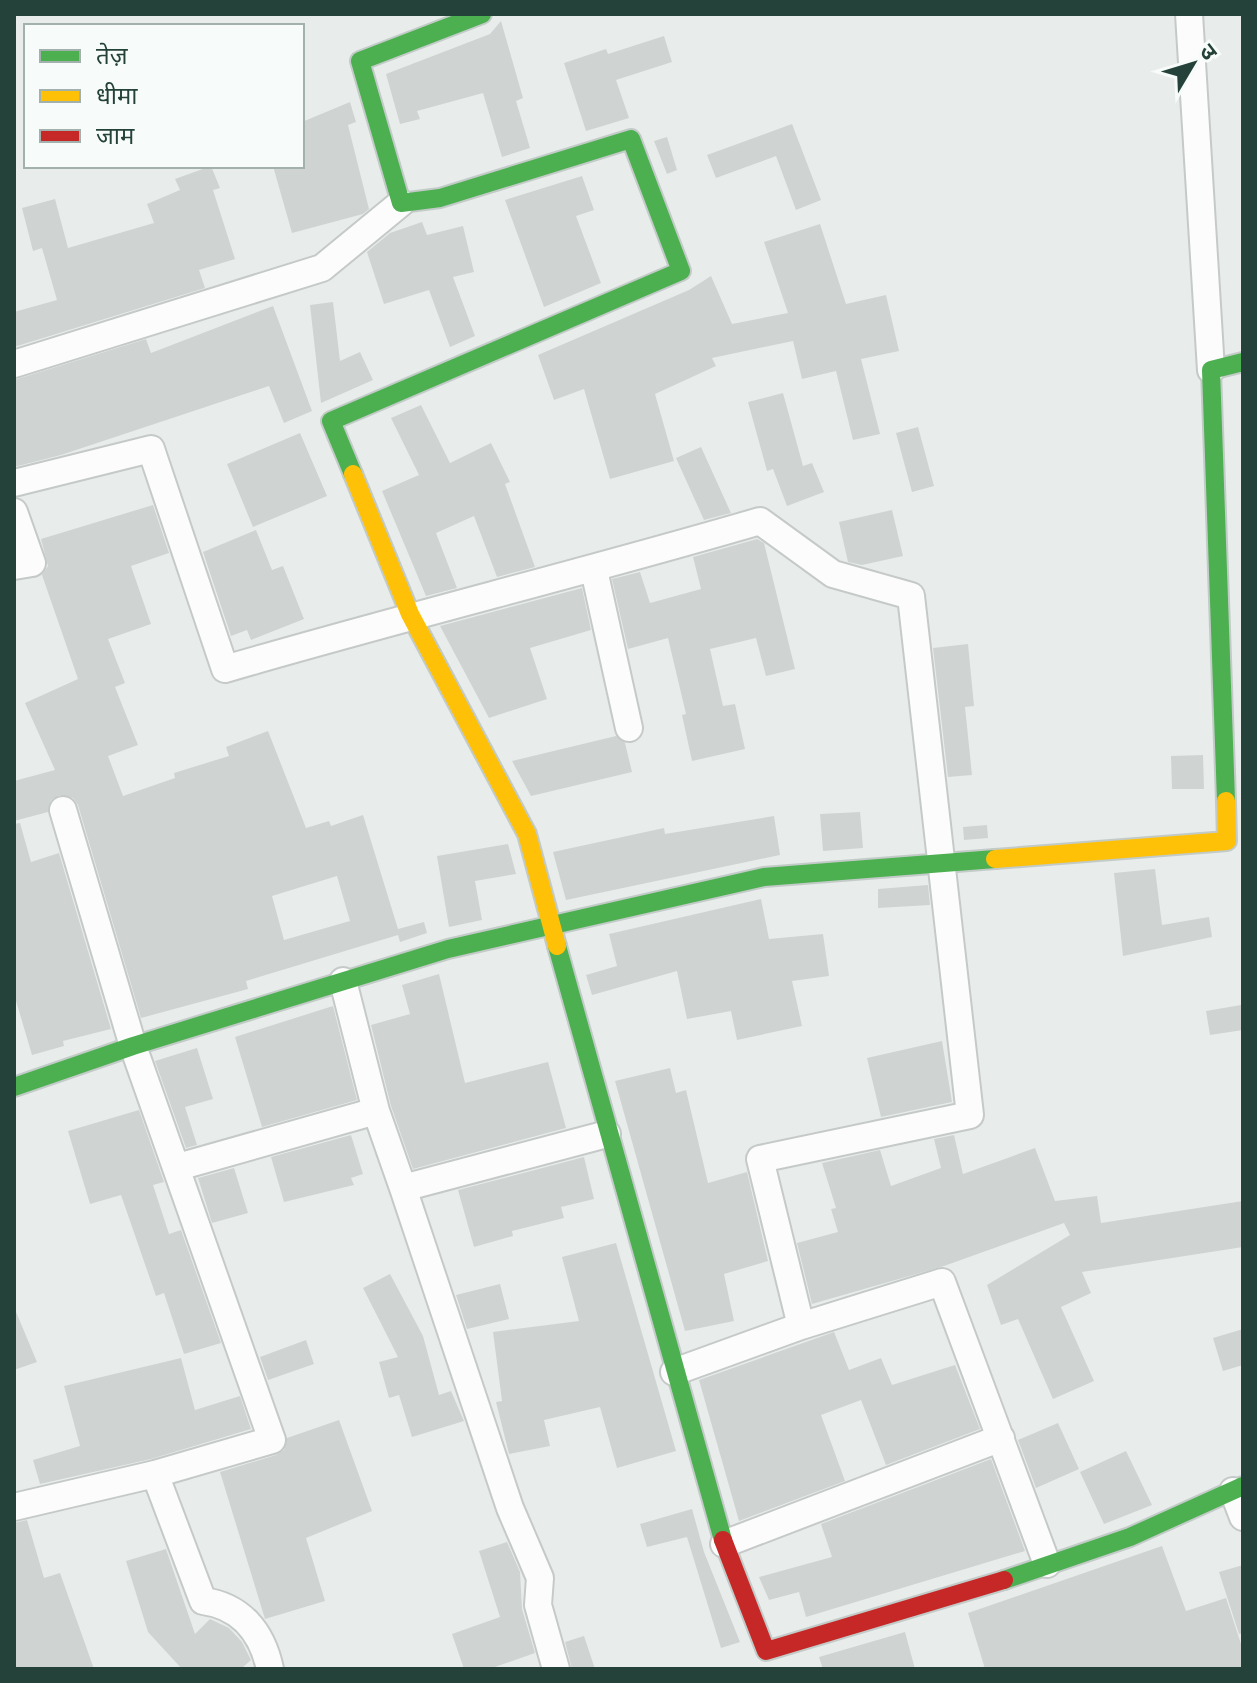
<svg xmlns="http://www.w3.org/2000/svg" width="1257" height="1683" font-family="Montserrat,'Noto Sans Devanagari',sans-serif">
<style>
.building{fill:#cfd4d2;fill-rule:evenodd}
.lines{fill:none;stroke-linecap:round;stroke-linejoin:round}
.street-casing{stroke:#c5cac8;stroke-width:30}
.fast-casing{stroke:#c3cbc8;stroke-width:22}
.slow-casing{stroke:#c3cbc8;stroke-width:22}
.jam-casing{stroke:#c3cbc8;stroke-width:22}
.street{stroke:#fcfcfc;stroke-width:26}
.fast{stroke:#4caf50;stroke-width:18}
.slow{stroke:#ffc107;stroke-width:18}
.jam{stroke:#c62828;stroke-width:18}
</style>
<rect width="100%" height="100%" fill="#e8edeb"/>
<path class="building" d="M501,21L523,98L516,101L530,148L502,157L483,93L417,111L420,119L400,124L386,74L490,34Z
M664,36L672,62L616,80L629,118L586,131L564,63L606,49L608,54Z
M350,102L356,122L348,125L369,209L363,214L292,233L273,166H302V122Z
M792,124L821,200L796,210L776,156L716,178L707,155Z
M667,137L677,170L667,174L654,141Z
M211,166L220,188L213,190L235,259L199,270L205,288L14,347V312L57,300L42,248L33,251L22,208L55,199L68,248L154,223L147,204L180,190L175,179Z
M582,176L594,210L576,216L601,283L544,307L505,200Z
M422,222L427,235L463,226L474,272L453,277L475,336L450,347L429,290L384,304L367,252L390,233Z
M820,224L846,304L886,295L899,351L861,359L880,434L853,440L836,371L802,379L793,341L712,358L716,366L655,394L674,461L610,479L584,389L554,400L538,355L689,290L711,276L732,324L788,313L764,242Z
M333,302L340,361L360,352L373,380L321,403L310,305Z
M273,306L312,411L284,423L269,386L61,455L14,467V380L146,339L151,353Z
M783,393L803,466L812,463L824,492L787,506L773,469L767,471L748,402Z
M421,405L450,463L491,443L510,482L505,484L535,567L497,577L474,516L436,533L457,588L426,596L382,491L419,475L391,418Z
M918,427L934,486L912,492L896,433Z
M300,433L327,496L253,527L227,464Z
M701,447L731,513L704,520L676,458Z
M153,505L169,553L131,566L151,624L108,639L125,683L115,687L138,745L108,756L123,796L175,778L174,773L229,756L226,747L268,731L306,828L329,821L331,826L363,815L398,929L424,922L427,933L400,942L398,935L246,981L248,989L141,1018L78,805L73,798L59,795L51,800L48,812L14,821V781L55,770L25,703L78,679L42,575L48,566L41,539ZM337,876L350,921L284,940L272,896Z
M892,510L903,556L862,565L848,562L839,522Z
M256,530L272,570L283,566L304,619L251,640L247,630L231,636L203,552Z
M757,539L764,543L795,669L766,676L756,638L710,649L723,706L735,704L745,749L692,761L682,715L686,714L668,638L628,649L612,579L640,572L650,603L701,589L693,557Z
M582,588L591,630L530,648L547,699L489,718L440,626Z
M968,644L974,706L965,707L972,775L948,777L933,648Z
M616,736L625,743L632,772L531,796L512,761Z
M1203,755L1204,789H1172L1171,756Z
M860,812L863,848L823,851L820,814Z
M774,816L780,855L566,900L553,852L664,828L665,834Z
M20,823L31,862L59,853L111,1029L63,1041L64,1046L32,1055L14,994V824Z
M987,825L988,838L964,840L963,827Z
M508,844L516,874L475,881L482,920L449,927L437,856Z
M1155,869L1162,925L1209,917L1212,937L1123,956L1114,873Z
M928,885L930,905L878,908V889Z
M761,899L769,939L823,934L829,976L792,981L802,1026L737,1040L731,1011L687,1019L677,971L592,995L586,975L617,966L609,934Z
M439,974L465,1083L548,1062L566,1128L413,1169L391,1106L371,1025L410,1014L402,985Z
M1241,1005L1243,1030L1210,1035L1206,1011Z
M333,1006L357,1100L262,1127L235,1037Z
M942,1041L952,1102L881,1117L867,1058Z
M197,1048L213,1099L185,1107L197,1145L186,1148L155,1061Z
M670,1068L676,1093L686,1090L708,1183L747,1172L768,1261L724,1274L734,1321L685,1331L615,1081Z
M139,1110L164,1182L153,1185L169,1234L181,1230L221,1343L184,1354L164,1293L156,1296L121,1195L90,1204L68,1131Z
M351,1135L363,1174L351,1178L354,1185L284,1202L271,1157Z
M954,1135L963,1174L1035,1148L1055,1201L1097,1196L1101,1223L1243,1201V1247L1082,1272L1091,1293L1061,1307L1094,1381L1053,1399L1018,1319L1001,1325L987,1285L1070,1235L1064,1223L944,1266L812,1304L797,1243L838,1232L831,1209L836,1208L822,1163L880,1150L891,1186L941,1168L934,1139Z
M584,1157L594,1199L561,1207L564,1218L512,1231L513,1236L474,1247L458,1190Z
M234,1168L248,1213L212,1223L198,1178Z
M616,1243L676,1451L617,1468L600,1407L544,1420L550,1446L509,1454L496,1402L502,1401L493,1332L579,1321L562,1257Z
M390,1274L423,1336L439,1395L451,1391L464,1421L412,1437L399,1395L389,1398L379,1362L398,1357L363,1288Z
M500,1284L509,1319L467,1329L456,1295Z
M14,1307L37,1362L14,1370Z
M1243,1329V1365L1223,1371L1213,1338Z
M834,1332L849,1370L881,1358L892,1385L955,1365L980,1429L886,1465L861,1400L821,1415L845,1481L739,1521L699,1380Z
M306,1340L314,1364L268,1380L260,1357Z
M181,1358L195,1410L240,1396L251,1429L151,1459L40,1484L33,1460L80,1446L64,1386Z
M339,1420L372,1511L306,1538L325,1601L265,1619L220,1472L276,1455L284,1450L287,1438Z
M1058,1423L1079,1469L1036,1488L1018,1440Z
M1126,1451L1152,1505L1104,1524L1080,1472Z
M991,1459L1025,1551L806,1617L799,1592L769,1600L759,1577L832,1557L821,1524Z
M692,1509L704,1552L740,1642L721,1648L687,1537L647,1547L640,1524Z
M27,1520L44,1578L60,1573L94,1669H14V1523Z
M507,1542L520,1572L522,1609L535,1653L489,1669H464L452,1634L500,1617L479,1551Z
M1162,1546L1186,1611L1226,1598L1243,1650V1669H985L968,1613Z
M166,1549L195,1634L210,1619L229,1628L242,1642L251,1660L241,1669H182L148,1632L126,1561Z
M1243,1565V1633L1239,1634L1219,1572Z
M905,1632L915,1669H823L819,1657Z
M584,1636L595,1669H572L565,1642Z"/>
<g class="lines">
<defs>
<path id="street" d="M1189,14L1211,370
M14,364L322,268L401,203
M14,483L151,449L225,669C403,617 582,573 760,521L833,574L911,596L970,1115L760,1159L801,1326
M14,512L32,563L14,566
M594,570L629,728
M343,981L376,1111
M178,1167L376,1111L403,1188L607,1134
M403,1188L510,1508L540,1578L538,1605L556,1669
M674,1372L801,1326L942,1282L1047,1564
M155,1474L203,1601C241,1606 262,1632 270,1669
M1233,1491L1243,1517
M14,1507L155,1474L272,1440L133,1046L63,810
M724,1544L1001,1438"/>
<path id="fast" d="M353,474L331,421L681,271L631,139L440,198L401,203L360,61L482,14
M1226,801L1211,370L1243,362
M557,946L723,1540
M14,1087L133,1046L448,949L764,877L995,859
M1004,1580L1130,1537L1243,1486"/>
<path id="slow" d="M353,474L410,614L527,834L557,946
M995,859L1227,841L1226,801"/>
<path id="jam" d="M723,1540L766,1651L1004,1580"/>
</defs>
<use href="#street" class="street-casing"/>
<use href="#fast" class="fast-casing"/>
<use href="#slow" class="slow-casing"/>
<use href="#jam" class="jam-casing"/>
<use href="#street" class="street"/>
<use href="#fast" class="fast"/>
<use href="#slow" class="slow"/>
<use href="#jam" class="jam"/>
</g>
<rect width="1257" height="1683" fill="none" stroke="#24423a" stroke-width="32"/>
<rect x="24" y="24" width="280" height="144" fill="#f7fbf9" stroke="#a3b1ad" stroke-width="2"/>
<rect x="40" y="50" width="40" height="12" fill="#4caf50" stroke="#a3b1ad" stroke-width="2"/>
<text x="96" y="64" font-size="24" fill="#24423a">तेज़</text>
<rect x="40" y="90" width="40" height="12" fill="#ffc107" stroke="#a3b1ad" stroke-width="2"/>
<text x="96" y="104" font-size="24" fill="#24423a">धीमा</text>
<rect x="40" y="130" width="40" height="12" fill="#c62828" stroke="#a3b1ad" stroke-width="2"/>
<text x="96" y="144" font-size="24" fill="#24423a">जाम</text>
<g transform="translate(1193 64) rotate(52)" stroke="#f7fbf9" stroke-width="6" paint-order="stroke">
<path d="M0-6L14 30L0 20L-14 30Z" fill="#24423a"/>
<text y="-12" font-size="22" font-weight="bold" text-anchor="middle" fill="#24423a">उ</text>
</g>
</svg>
